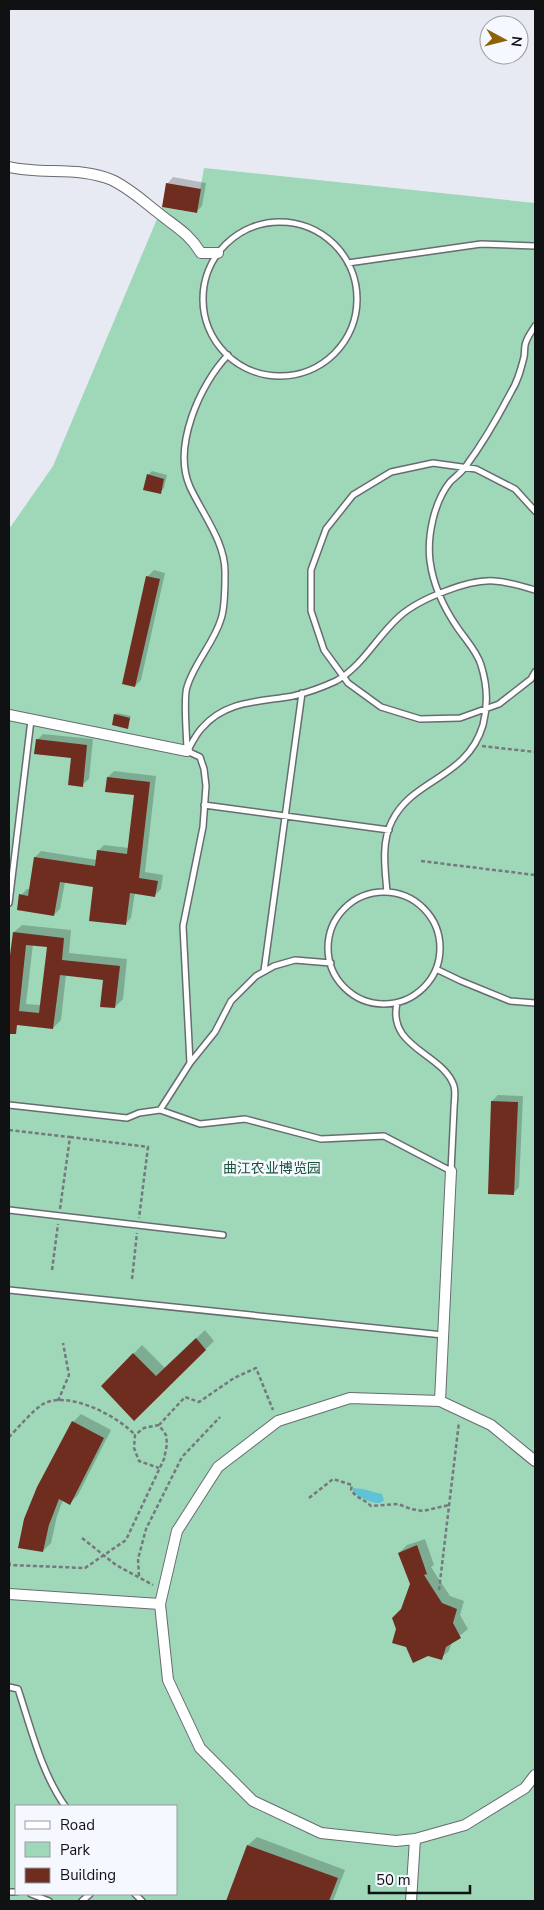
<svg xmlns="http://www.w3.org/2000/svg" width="544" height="1910" font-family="'Nunito Sans','Noto Sans SC',sans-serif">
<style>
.green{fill:#9ed8b8;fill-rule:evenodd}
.water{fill:#5fc2d7}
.shadow{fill:#0003;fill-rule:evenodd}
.building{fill:#6f2d20;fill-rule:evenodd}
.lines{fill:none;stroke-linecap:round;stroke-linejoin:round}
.lane-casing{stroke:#696b72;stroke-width:8}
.street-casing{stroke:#696b72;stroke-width:12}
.path{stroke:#77787e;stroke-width:2.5;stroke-dasharray:4 2.5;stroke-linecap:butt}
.lane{stroke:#fff;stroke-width:5}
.street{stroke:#fff;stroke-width:10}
.labels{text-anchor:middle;stroke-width:5;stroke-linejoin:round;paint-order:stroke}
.park-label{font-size:14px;fill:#185339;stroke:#f6f8ff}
</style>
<rect width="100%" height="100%" fill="#e8eaf3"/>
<path class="green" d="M204,168L535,203V1901H9V529L53,466L162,207L196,213ZM16,1806H176V1894H16Z"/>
<path class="water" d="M353,1488C363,1488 372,1492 382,1494L384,1500L380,1503C372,1504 359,1497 353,1492Z"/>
<path class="shadow" d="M173,177L206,183L202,206L196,212L167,184Z
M152,471L167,475L164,488L160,492L148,475Z
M154,570L165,573L141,680L135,686L147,577Z
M117,713L131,716L127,727L116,714Z
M43,734L93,739L89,779L82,785L72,757L37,740Z
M114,771L156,776L145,872L163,875L161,889L155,895L135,892L131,918L125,924L95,886L65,882L60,909L54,915L21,895L27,889H30L35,857L41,851L97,860L98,851L104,845L129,848L135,794L108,777Z
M22,925L71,930L69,953L127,959L123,999L115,1007L104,979L66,975L61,1020L53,1028L9,1023V976L14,932ZM33,944L48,946L41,1005L26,1004Z
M498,1095L523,1096L519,1187L513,1194L492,1101Z
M205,1330L214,1341L134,1419L102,1386L142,1345L165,1368Z
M81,1414L111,1430L78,1495L69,1504L63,1500L57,1516L51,1543L43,1551L73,1422Z
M425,1539L434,1565L431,1567L450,1596L464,1601L460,1615L468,1629L452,1642L449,1651L441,1658L402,1609L411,1584L399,1553L407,1545Z
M257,1837L345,1870L333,1901H227L248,1845Z"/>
<path class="building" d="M166,183L201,189L197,213L162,207Z
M147,474L164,479L161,494L143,490Z
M146,576L160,579L135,687L122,684Z
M114,714L130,718L128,729L112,725Z
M36,739L87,745L83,787L68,785L71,758L34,754Z
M107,777L150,782L139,878L158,881L155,897L130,893L126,925L89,921L93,887L60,882L54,916L17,910L19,894L28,896L34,857L95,866L97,850L127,854L134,795L105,792Z
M13,932L64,938L62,960L120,966L115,1008L100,1007L103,980L60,975L53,1029L17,1025L16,1034H9V963ZM26,945L47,947L39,1013L19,1011Z
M491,1101L518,1102L514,1195L488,1194Z
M196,1338L206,1350L134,1421L101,1386L133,1353L156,1376Z
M72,1421L104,1438L70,1505L59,1499L49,1525L43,1552L18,1548L24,1519L37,1487Z
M417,1545L427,1574L424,1575L442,1603L457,1609L453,1623L461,1638L446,1647L442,1660L428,1656L413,1663L406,1647L392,1643L396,1629L392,1618L401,1609L410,1584L398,1553Z
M247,1845L338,1878L329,1901H226Z"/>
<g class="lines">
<defs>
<path id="lane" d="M203 299a77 77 0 1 1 154 0a77 77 0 1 1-154 0Z
M348,263L481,244L535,246
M228,355C200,384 172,447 190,487C203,515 226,543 225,574C225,586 225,608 221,619C214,643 194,663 187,687C183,698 187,737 187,751L200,757L204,769L206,786L203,827L183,926L190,1063L160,1110L200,1124L245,1119L321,1139L384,1136L451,1171C452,1150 453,1130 454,1109C454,1102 456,1093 454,1086C443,1053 387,1048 397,1003
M535,511L515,489L476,469L433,463L391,472L353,495L326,529L311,570V611L324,650L348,683L381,707L420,719L460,718L499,704L531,679L535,672
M188,750C192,743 196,734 202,728C226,700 260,702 293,696C306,693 323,687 336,681C363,666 377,636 400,616C419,599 469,579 494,581C508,582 522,586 535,590
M204,805L389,830
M387,892C385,869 381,842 392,821C413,778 467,779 483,725C488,706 487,684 481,665C477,651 465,639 457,627C444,608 433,584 430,561C427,536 434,502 450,482C455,477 462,472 466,466C483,443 498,417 511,392C518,381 521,369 524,357C525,352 524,346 526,342C528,336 532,331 535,326
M328 948a56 56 0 1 1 112 0a56 56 0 1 1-112 0Z
M9,903L31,720
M436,969L461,981L510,1001L535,1003
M264,971L302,693
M190,1063L215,1032L231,1001L256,976L274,966L295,960L331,963
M9,1105L127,1118L139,1113L160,1110
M9,1210L223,1235
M9,1290L443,1335
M9,1687L18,1689C31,1728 41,1772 65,1806
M9,1892H16
M31,1894L49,1901
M135,1894L142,1901
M82,1901L90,1894"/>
<path id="street" d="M9,167C42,175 80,166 112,180C129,188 142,200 156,211C174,226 188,232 201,253H218
M9,715L187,751
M440,1401L451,1171
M535,1461L491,1425L440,1401L350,1398L278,1421L218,1467L177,1531L160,1604L168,1680L200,1748L253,1801L321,1833L396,1841L415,1839L465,1825L525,1788L535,1775
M9,1594L160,1604
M411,1901L415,1839"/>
</defs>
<use href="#lane" class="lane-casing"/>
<use href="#street" class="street-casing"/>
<path class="path" d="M482,746L535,752
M421,861L535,875
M9,1130L70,1137L60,1209
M70,1137L148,1147L139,1218
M52,1270L58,1224
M132,1279L137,1233
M58,1401L69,1375L63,1343
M159,1425L144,1428L135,1435L134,1448L139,1461L159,1468
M9,1437C18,1428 33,1410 43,1404C68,1390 118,1416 135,1435
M309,1498L333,1479L352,1485L351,1490C356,1498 364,1499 371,1506L398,1504L411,1509L423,1511L449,1505
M82,1538L116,1565L153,1585
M9,1562L10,1565L85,1568L126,1540L164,1459L167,1444L166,1435L159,1425L185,1397L199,1402L234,1378L256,1368L273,1410
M139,1576L138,1559L146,1529L182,1457L220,1417
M439,1590L459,1422"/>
<use href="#lane" class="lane"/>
<use href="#street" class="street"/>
</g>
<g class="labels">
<g class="park-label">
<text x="272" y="1173">曲江农业博览园</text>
</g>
</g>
<rect width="544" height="1910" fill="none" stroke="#101113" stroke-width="20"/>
<rect x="15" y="1805" width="162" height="90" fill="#f6f8ff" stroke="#9a9ca1"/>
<rect x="25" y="1821" width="25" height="8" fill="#ffffff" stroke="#9a9ca1"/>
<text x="60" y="1830" font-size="15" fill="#101113">Road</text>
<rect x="25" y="1842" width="25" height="15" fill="#9ed8b8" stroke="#9a9ca1"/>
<text x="60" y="1855" font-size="15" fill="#101113">Park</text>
<rect x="25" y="1868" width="25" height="15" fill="#6f2d20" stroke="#9a9ca1"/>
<text x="60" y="1880" font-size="15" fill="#101113">Building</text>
<g transform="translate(504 40) rotate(97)"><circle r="24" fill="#f6f8ff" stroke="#9a9ca1"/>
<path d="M0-4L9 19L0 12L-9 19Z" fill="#8e6209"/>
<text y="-8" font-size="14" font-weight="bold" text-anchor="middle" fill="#101113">N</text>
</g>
<path d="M369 1885v8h101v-8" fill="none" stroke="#101113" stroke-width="2.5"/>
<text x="376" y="1885" font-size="15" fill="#101113" stroke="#f6f8ff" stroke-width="4" paint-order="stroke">50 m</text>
</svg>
